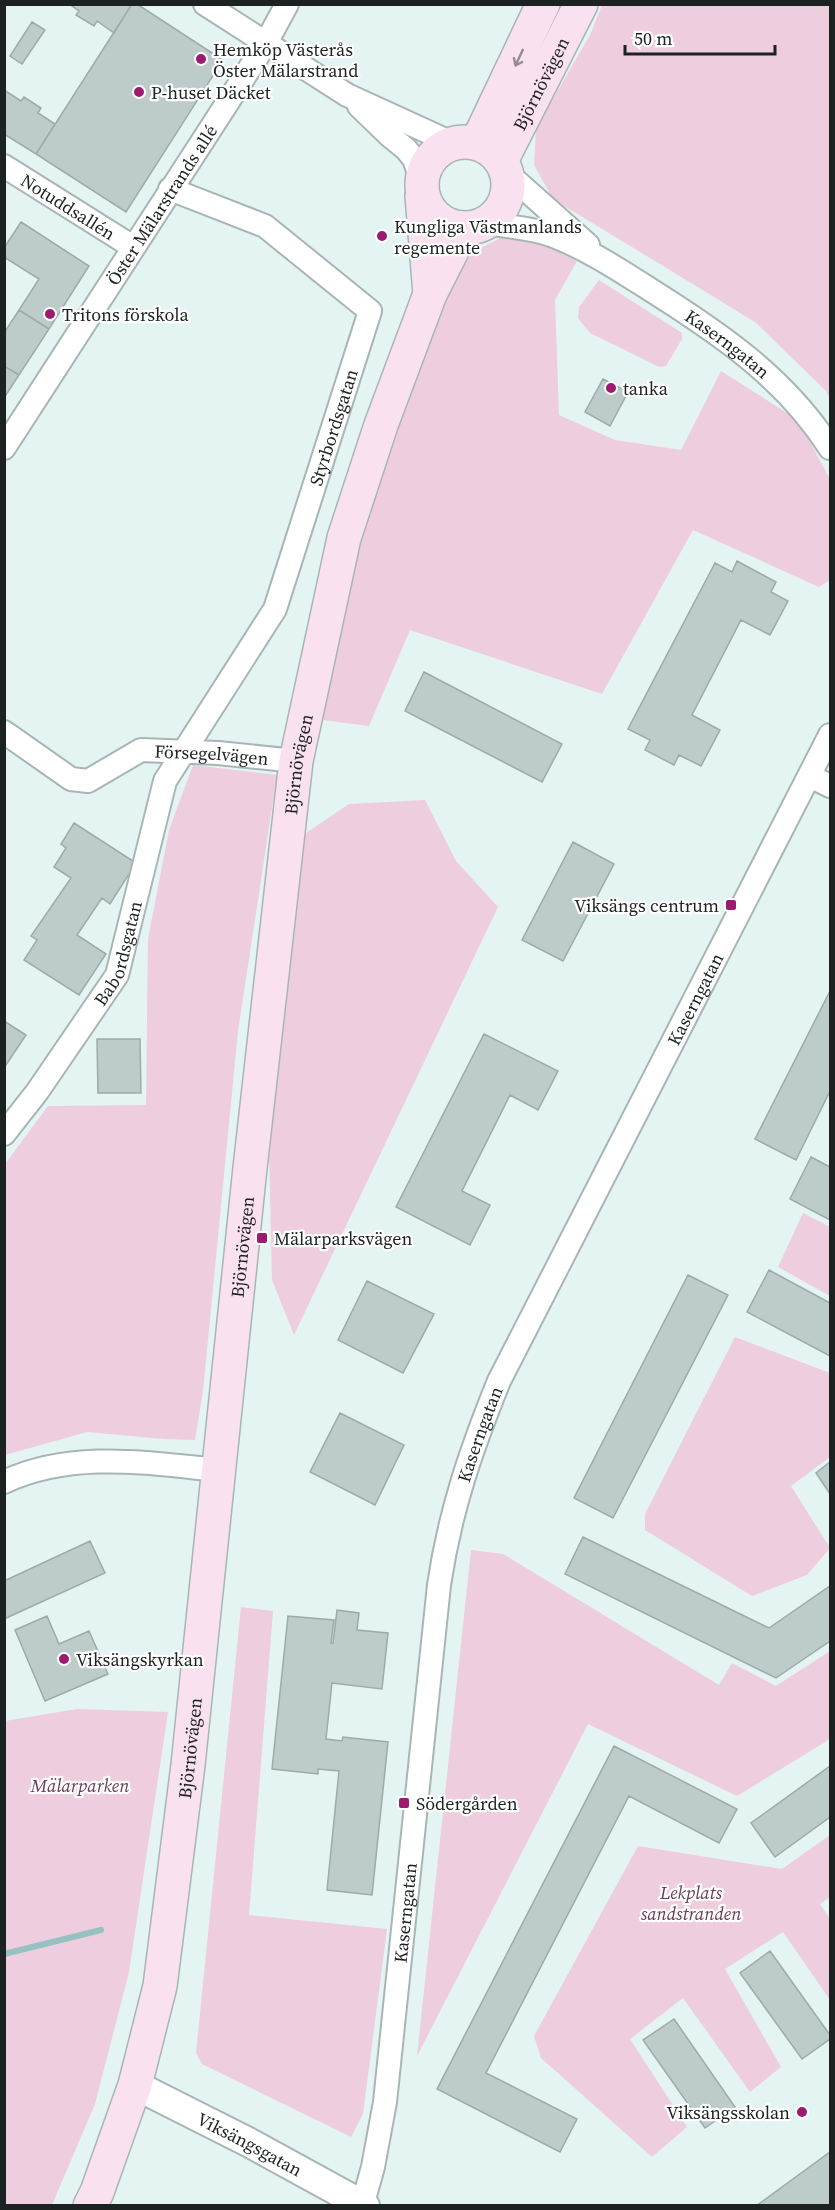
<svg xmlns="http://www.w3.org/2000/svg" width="835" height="2210" font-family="'Source Serif 4',serif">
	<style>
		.green { fill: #eecdde }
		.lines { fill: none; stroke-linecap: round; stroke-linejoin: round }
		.stream { stroke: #95c2c0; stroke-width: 6 }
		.building { fill: #bdcccb; stroke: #9caaaa; stroke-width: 1.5 }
		.minor-casing { stroke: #a7b6b5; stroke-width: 26 }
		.tertiary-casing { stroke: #a7b6b5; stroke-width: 32 }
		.secondary-casing { stroke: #a7b6b5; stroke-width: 36 }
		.minor { stroke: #fff; stroke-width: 22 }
		.tertiary { stroke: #fff; stroke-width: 28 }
		.secondary { stroke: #fae1ef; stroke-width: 33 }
		.oneway { stroke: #968b92 }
		.poi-dot { fill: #9b1b70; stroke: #fff; stroke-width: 2 }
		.labels { text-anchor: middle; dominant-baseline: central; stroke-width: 4.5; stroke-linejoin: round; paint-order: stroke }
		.poi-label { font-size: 18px; fill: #1c2221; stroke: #fff; text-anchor: start }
		.street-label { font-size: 18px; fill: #1c2221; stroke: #fff }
		.park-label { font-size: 18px; font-style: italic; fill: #6a3a55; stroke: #fff }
	</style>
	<rect width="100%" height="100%" fill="#e4f4f3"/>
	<path class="green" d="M602,5H830V399L826,391L755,322L553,199L534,165L536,128L590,35Z
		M506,235L529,238L577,261L555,300L559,415L615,440L681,450L721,371L798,420L830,479V580L819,587L693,530L602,694L410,630L369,726L315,719L392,416L451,283L473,252Z
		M599,280L682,333V339L666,366L659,367L590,333L578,318L579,307Z
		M193,765L277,775L238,1031L203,1391L195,1440L164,1439L87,1432L5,1455V1164L48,1106L146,1105L148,939L169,830Z
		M425,800L456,861L498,907L294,1335L272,1280L268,1107L300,837L349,804Z
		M803,1213L830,1227V1296L778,1267Z
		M735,1337L830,1373V1457L791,1486L830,1548L807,1575L752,1596L645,1530V1514Z
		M471,1550L503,1554L719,1685L732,1663L776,1686L830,1651V1739L737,1796L588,1724L417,2056Z
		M241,1607L273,1611L249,1915L387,1929L363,2114L351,2137L202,2064L196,2053Z
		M77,1709L168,1712L129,1972L95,2104L52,2205H5V1721Z
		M830,1835V1897L820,1904L830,1919V2000L783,1932L725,1969L781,2067L750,2092L683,1998L630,2039L687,2127L652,2157L541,2058L534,2036L638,1846L782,1869Z"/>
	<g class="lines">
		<path class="stream" d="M4,1954L101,1930"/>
	</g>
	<path class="building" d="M69,4H132L114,33L97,21L94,26L76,15L79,11Z
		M132,4H137L223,60L126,212L36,154Z
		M32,22L45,30L22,64L10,56Z
		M4,90L21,101L24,97L41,108L38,113L55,124L36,154L4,134Z
		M21,222L89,266L49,329L19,310L39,279L4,257V248Z
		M19,310L49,329L19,375L4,366V333Z
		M4,366L19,375L4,398Z
		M603,379L628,392L610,426L585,412Z
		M737,561L776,582L771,592L788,601L770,635L741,620L692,715L720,730L701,766L679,755L674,765L645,750L650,740L628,729L715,563L732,572Z
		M424,672L562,744L542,782L405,711Z
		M74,823L136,863L110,904L102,898L77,935L106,954L79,995L24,960L37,940L31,936L71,878L54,867L66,848L61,844Z
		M573,842L614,864L563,961L522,940Z
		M830,991V1091L796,1160L755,1139Z
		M4,1021L26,1035L4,1068Z
		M484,1034L558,1071L538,1110L510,1095L462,1191L490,1205L470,1245L396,1207Z
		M97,1039H140L141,1093H98Z
		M811,1157L830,1167V1220L790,1199Z
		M769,1270L830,1303V1356L747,1312Z
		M688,1275L728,1295L613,1518L574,1498Z
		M367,1281L434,1314L403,1373L338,1340Z
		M340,1413L404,1445L375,1505L310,1472Z
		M830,1462V1494L816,1473Z
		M583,1537L769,1628L830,1586V1641L776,1678L565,1574Z
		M90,1541L105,1573L4,1619V1581Z
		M337,1610L359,1613L357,1630L388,1633L382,1689L332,1683L326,1739L342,1741L343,1737L388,1742L372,1895L327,1890L339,1771L318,1769V1774L272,1769L288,1616L334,1620L331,1643H333Z
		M47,1616L59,1644L89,1631L108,1674L45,1701L15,1630Z
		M614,1746L737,1809L719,1843L629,1796L486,2073L577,2119L560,2152L437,2089Z
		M830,1766V1817L775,1857L751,1823Z
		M770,1951L830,2035V2039L802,2059L740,1973Z
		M674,2019L735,2107L705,2128L643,2040Z
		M830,2152V2206H756Z"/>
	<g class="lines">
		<g class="minor-casing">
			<g id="minor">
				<path d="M205,4L347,95L452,143"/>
				<path d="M359,106L390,136L406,149L414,159L421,179"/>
				<path id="s1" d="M4,166L133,247"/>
				<path d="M507,173L588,245"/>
				<path id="s2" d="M488,223C508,227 531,228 551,235C588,249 621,271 654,292C722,335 786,379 830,448"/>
				<path id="s3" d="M4,448L266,43L287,4"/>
				<path id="s4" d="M4,732L71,779L88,781L141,750L218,753L296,761"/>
				<path d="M810,776L830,786"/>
				<path id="s5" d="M4,1134L37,1092L117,975L165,781L275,609L370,311L265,226L170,189"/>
				<path d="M4,1482C72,1450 147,1463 218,1470"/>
				<path id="s6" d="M362,2206L373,2167L385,2102L439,1585C450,1511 471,1450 499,1381L830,735"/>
			</g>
		</g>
		<g class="tertiary-casing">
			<g id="tertiary">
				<path id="s7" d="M135,2085L250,2143L365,2206"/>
			</g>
		</g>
		<g class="secondary-casing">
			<g id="secondary">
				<circle cx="465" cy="185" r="43"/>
				<path d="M477,143L543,4"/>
				<path id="s8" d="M501,161L581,4"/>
				<path d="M422,196L430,294"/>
				<path id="s9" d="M90,2206L97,2192L135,2085L160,1986L188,1765L250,1168L296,761L344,538L381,425L430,294L463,229"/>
			</g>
		</g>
		<use href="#minor" class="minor"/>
		<use href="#tertiary" class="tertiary"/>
		<use href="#secondary" class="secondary"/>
	</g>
	<defs><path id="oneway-shaft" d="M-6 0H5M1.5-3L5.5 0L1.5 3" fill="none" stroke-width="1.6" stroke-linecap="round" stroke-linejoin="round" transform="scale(1.5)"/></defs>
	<use class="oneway" href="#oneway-shaft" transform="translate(519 58) rotate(115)"/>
	<g class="poi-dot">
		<circle cx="201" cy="59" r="6"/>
		<circle cx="139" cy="92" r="6"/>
		<circle cx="382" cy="236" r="6"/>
		<circle cx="50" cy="314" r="6"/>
		<circle cx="611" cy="388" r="6"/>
		<rect x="725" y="899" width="12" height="12" rx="3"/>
		<rect x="256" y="1232" width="12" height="12" rx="3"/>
		<circle cx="64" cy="1659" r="6"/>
		<rect x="398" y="1797" width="12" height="12" rx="3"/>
		<circle cx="802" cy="2112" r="6"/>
	</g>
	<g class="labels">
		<g class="poi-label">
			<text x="213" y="49">Hemköp Västerås<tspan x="213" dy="21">Öster Mälarstrand</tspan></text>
			<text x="151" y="92">P-huset Däcket</text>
			<text x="394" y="226">Kungliga Västmanlands<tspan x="394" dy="21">regemente</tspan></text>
			<text x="62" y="314">Tritons förskola</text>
			<text x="623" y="388">tanka</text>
			<text x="719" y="905" text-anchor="end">Viksängs centrum</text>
			<text x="274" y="1238">Mälarparksvägen</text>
			<text x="76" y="1659">Viksängskyrkan</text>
			<text x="416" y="1803">Södergården</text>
			<text x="790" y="2112" text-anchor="end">Viksängsskolan</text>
		</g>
		<g class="street-label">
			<text stroke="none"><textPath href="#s8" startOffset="87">Björnövägen</textPath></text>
			<text stroke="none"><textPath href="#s3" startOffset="290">Öster Mälarstrands allé</textPath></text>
			<text stroke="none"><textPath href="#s1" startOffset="76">Notuddsallén</textPath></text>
			<text stroke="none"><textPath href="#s2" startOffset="272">Kaserngatan</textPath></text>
			<text stroke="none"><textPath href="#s5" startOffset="790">Styrbordsgatan</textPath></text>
			<text stroke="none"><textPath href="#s4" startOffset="231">Försegelvägen</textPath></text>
			<text stroke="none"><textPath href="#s9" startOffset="1461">Björnövägen</textPath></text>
			<text stroke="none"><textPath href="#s5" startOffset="216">Babordsgatan</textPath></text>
			<text stroke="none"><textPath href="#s6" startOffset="1269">Kaserngatan</textPath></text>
			<text stroke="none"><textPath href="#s9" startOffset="975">Björnövägen</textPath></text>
			<text stroke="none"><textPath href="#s6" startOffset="783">Kaserngatan</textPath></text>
			<text stroke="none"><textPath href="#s9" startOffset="471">Björnövägen</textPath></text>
			<text stroke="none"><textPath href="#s6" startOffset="297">Kaserngatan</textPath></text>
			<text stroke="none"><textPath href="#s7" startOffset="129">Viksängsgatan</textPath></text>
		</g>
		<g class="park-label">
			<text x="80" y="1785">Mälarparken</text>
			<text x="691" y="1892">Lekplats<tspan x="691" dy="21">sandstranden</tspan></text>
		</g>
	</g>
	<rect width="835" height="2210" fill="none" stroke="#1c2221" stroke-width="12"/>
	<path d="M625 45v9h150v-9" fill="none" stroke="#1c2221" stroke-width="3"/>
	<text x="634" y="45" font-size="18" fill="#1c2221" stroke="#ffffff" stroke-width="4.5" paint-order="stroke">50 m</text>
</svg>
